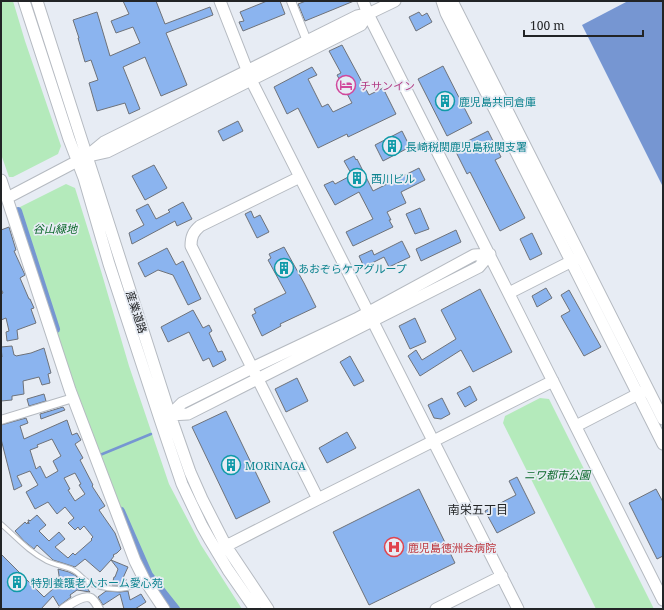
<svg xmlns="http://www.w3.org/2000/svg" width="664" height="610" font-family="'Noto Serif','Noto Sans JP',serif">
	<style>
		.green { fill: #b4eabb }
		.water { fill: #7696d2 }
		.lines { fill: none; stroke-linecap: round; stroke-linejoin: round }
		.stream { stroke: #7696d2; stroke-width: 2.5 }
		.canal { stroke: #7696d2; stroke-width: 8 }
		.building { fill: #8bb4ef; stroke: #6e7279; fill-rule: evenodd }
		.lane-casing { stroke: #b5bac1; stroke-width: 6 }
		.street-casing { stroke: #b5bac1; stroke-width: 10 }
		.secondary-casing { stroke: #b5bac1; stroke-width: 13 }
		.lane { stroke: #fff; stroke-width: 4 }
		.street { stroke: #fff; stroke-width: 8 }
		.secondary { stroke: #fff; stroke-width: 11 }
		.labels { text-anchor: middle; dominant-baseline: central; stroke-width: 3.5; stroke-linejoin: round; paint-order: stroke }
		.hotel-label { font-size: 11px; fill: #b23c85; stroke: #e7ecf4; text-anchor: start }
		.culture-label { font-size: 11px; fill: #0d838f; stroke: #e7ecf4; text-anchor: start }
		.park-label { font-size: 11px; font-style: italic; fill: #0b682a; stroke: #e7ecf4 }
		.street-label { font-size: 11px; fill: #222426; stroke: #e7ecf4 }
		.health-label { font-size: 11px; fill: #be3a42; stroke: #e7ecf4; text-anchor: start }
		.neighbourhood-label { font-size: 12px; fill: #222426; stroke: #e7ecf4 }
	</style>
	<rect width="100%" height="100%" fill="#e7ecf4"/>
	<path class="green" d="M1,1H13L25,41L61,146L58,154L13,177H9L2,157L1,158Z
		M66,184L75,188L101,271L129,366L169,484L201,545L242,609H170L148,576L122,516L76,398L16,209Z
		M540,398L549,399L654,609H596L503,423L505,416Z"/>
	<path class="water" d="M628,1H663V187L582,25Z"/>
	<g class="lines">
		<path class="stream" d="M100,455L151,434"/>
		<path class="canal" d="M18,211L56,329
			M121,511L149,575L176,609"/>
	</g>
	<path class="building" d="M123,1H156L165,24L210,7L213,15L166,33L187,85L161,96L145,57L123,67L140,109L129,114L125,103L97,111L89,83L98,80L91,60L85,62L78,38H79L73,20L97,12L110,56L140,43L133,27L116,33L111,21L129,14Z
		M267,1H280L285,14L243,31L239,22L244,21L240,12Z
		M306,1H354L305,21L298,4Z
		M419,12L422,16L427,13L432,22L416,31L409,17Z
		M342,45L369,95L383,88L396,114L348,137L347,134L318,148L298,108L287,114L274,87L312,67L317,75L308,79L322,107L328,104L333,112L352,103L337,75L341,73L329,51Z
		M443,66L472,123L447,136L418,79Z
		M238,121L243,131L223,141L218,131Z
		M402,131L410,147L383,161L375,145Z
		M488,131L501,157L495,160L525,218L500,231L470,172L467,174L454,148Z
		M354,156L356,160L357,159L373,191L419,168L425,180L401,192L406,203L387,212L391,220H389L393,227L353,246L346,232L373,219L359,192L335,205L324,185L333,181L335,184L352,175L344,161Z
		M154,165L167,188L145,200L132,176Z
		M183,202L192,219L177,226L175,221L132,244L129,233L144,225L136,210L148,204L156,219L170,212L168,210Z
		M420,208L429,229L415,234L406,214Z
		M251,211L254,218L260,215L269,232L257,238L245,214Z
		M9,227L16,250L14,251L25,275L20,278L29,299H30L34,308L31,309L36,323L17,330L18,339L7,341L6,332L9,331L6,318L1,320V294L3,293L1,289V230Z
		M456,230L461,242L421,261L416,249Z
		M532,233L542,254L530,260L520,239Z
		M402,241L410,257L389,267L384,257L364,267L359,256L372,250L374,255Z
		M284,247L304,283L316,307L280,324L281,326L262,336L252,315L256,313L254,309L286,293L268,260L271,258L269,254Z
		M167,248L176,265L183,261L201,299L188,305L173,275L158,270L145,277L138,263Z
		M546,288L552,298L537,307L532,296Z
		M480,289L512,352L473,372L461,350L420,376L408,356L416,350L422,360L456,339L441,310Z
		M569,290L601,347L584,356L561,316L570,311L561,295Z
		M193,310L203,328L209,325L212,331L209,333L218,352L222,351L226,360L213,367L209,358L203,361L189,332L168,342L161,327Z
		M415,318L426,342L410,349L399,326Z
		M12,346L14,355H15L16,356L31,353L44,348L51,373L48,374L50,383L42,385L39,377L23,381L24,394L12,396V400L1,401V357H2L1,347Z
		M350,356L364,381L354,386L340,362Z
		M297,378L308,401L286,412L275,389Z
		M470,386L477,400L465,407L457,393Z
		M44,394L46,401L29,406L27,399Z
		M442,398L450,414L441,419L434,418L428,405Z
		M63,407L65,410L41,419L40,414Z
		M226,411L270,502L236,519L192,427Z
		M26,418L28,423L20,426L24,439L67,420L72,435L77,433L81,440L75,444L83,458L80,460L93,485L92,486L105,506L99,510L115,533L121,549L117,553L113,555L114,556L111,560L128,567L123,578L126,579L125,585H112L114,577H115L118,569L111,560L100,572L85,559L75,567L53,560L37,545L34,549L24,541L15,531L25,522L27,524L28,522L29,524L28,520H29L30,521L37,515L46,525L39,531L49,541L59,532L65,539L55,547L68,558L73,553L75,555L92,540L91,539L93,537L84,526L80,530L78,527L75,530L68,523L74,518L65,507L57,514L48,502L35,509L26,492L38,485L30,471L17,476L22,486L14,490L1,439V425ZM52,439L61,456L53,461L58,471L46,478L40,466L36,469L30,450L38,447L37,445ZM75,473L81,484L79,485L85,494L75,501L68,490L70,489L64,478Z
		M347,432L356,448L327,463L319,448Z
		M517,477L535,513L497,533L485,511L516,495L509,481Z
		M419,489L455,563L369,605L333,532Z
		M656,489L663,502V556L657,559L629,503Z
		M1,554L44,597L54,588L53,587L60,582L58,569L69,572L75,575L82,582L90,592L77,590L70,595L71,597L59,606L53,596L41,609H1Z
		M106,591L120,592L128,591L130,600L141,594L146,602L135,609H124L120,594L103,605L98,597Z"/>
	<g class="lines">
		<g class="lane-casing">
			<path id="lane" d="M1,524C16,537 29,552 47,561C55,565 65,566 73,570C79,573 82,578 88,582C96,588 120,591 130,587C135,585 139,582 143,579"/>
		</g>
		<g class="street-casing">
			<path id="street" d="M291,1L307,41
				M1,420L73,398
				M63,609C69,605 83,594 91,598C94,600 97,605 99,609"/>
		</g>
		<g class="secondary-casing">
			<path id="secondary" d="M24,1L69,139L84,178L109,264L160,419L182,484L202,526L210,540L228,570L255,609
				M37,1L80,135L93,175L170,415L190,472L202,499L226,546L268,609
				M220,1L251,80L518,609
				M363,1L368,14L663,600
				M442,1L446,13L663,444
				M452,1L663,419
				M89,156L107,152L361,25L368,14
				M300,177L200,226C193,232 191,237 191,246L318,499
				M1,180L70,390L135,561L144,579L164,609
				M7,198L87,156L104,142L357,16L368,14L395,1
				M509,293L576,259
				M170,415L182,403L252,368L356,319L474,255L490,254
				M164,418L170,415L188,414L479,267L490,254
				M576,426L644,391
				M226,546L318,499L553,381
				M436,609L502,576"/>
		</g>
		<use href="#lane" class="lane"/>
		<use href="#street" class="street"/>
		<use href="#secondary" class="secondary"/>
	</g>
	<defs>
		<g id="hotel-ring" transform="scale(1)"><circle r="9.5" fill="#e7ecf4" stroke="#d1479c" stroke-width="1.5"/><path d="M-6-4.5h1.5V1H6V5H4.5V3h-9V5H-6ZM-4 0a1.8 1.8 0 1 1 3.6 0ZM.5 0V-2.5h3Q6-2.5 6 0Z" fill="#d1479c"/></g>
		<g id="building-ring" transform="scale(1)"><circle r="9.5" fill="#e7ecf4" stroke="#0f9aa8" stroke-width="1.5"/><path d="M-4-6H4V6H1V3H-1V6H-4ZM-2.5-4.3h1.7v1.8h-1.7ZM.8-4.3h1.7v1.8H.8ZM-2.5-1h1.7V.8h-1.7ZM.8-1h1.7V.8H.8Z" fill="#0f9aa8"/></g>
		<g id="hospital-ring" transform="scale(1)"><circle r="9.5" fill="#e7ecf4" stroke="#e0444e" stroke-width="1.5"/><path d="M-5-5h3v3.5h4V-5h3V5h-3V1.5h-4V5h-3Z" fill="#e0444e"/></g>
	</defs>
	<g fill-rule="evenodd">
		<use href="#hotel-ring" x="346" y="85"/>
		<use href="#building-ring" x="445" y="101"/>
		<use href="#building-ring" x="392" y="146"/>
		<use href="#building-ring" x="357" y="178"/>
		<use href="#building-ring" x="284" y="268"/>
		<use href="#building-ring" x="231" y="465"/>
		<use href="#hospital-ring" x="394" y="547"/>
		<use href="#building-ring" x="17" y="582"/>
	</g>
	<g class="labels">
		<g class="hotel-label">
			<text x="360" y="85">チサンイン</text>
		</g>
		<g class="culture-label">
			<text x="459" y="101">鹿児島共同倉庫</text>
			<text x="406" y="146">長崎税関鹿児島税関支署</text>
			<text x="371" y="178">西川ビル</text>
			<text x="298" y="268">あおぞらケアグループ</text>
			<text x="245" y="465">MORiNAGA</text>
			<text x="31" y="582">特別養護老人ホーム愛心苑</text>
		</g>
		<g class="park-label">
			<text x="55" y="228">谷山緑地</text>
			<text x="557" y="474">ニワ都市公園</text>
		</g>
		<g class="street-label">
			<text transform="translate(137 312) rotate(72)">産業道路</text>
		</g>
		<g class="health-label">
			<text x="408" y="547">鹿児島徳洲会病院</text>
		</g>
		<g class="neighbourhood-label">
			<text x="478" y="509">南栄五丁目</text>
		</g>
	</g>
	<rect width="664" height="610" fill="none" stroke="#222426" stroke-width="4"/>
	<path d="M524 30v6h119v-6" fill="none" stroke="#222426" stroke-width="2"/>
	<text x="530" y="30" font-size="12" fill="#222426" stroke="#e7ecf4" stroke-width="3" paint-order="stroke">100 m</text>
</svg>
